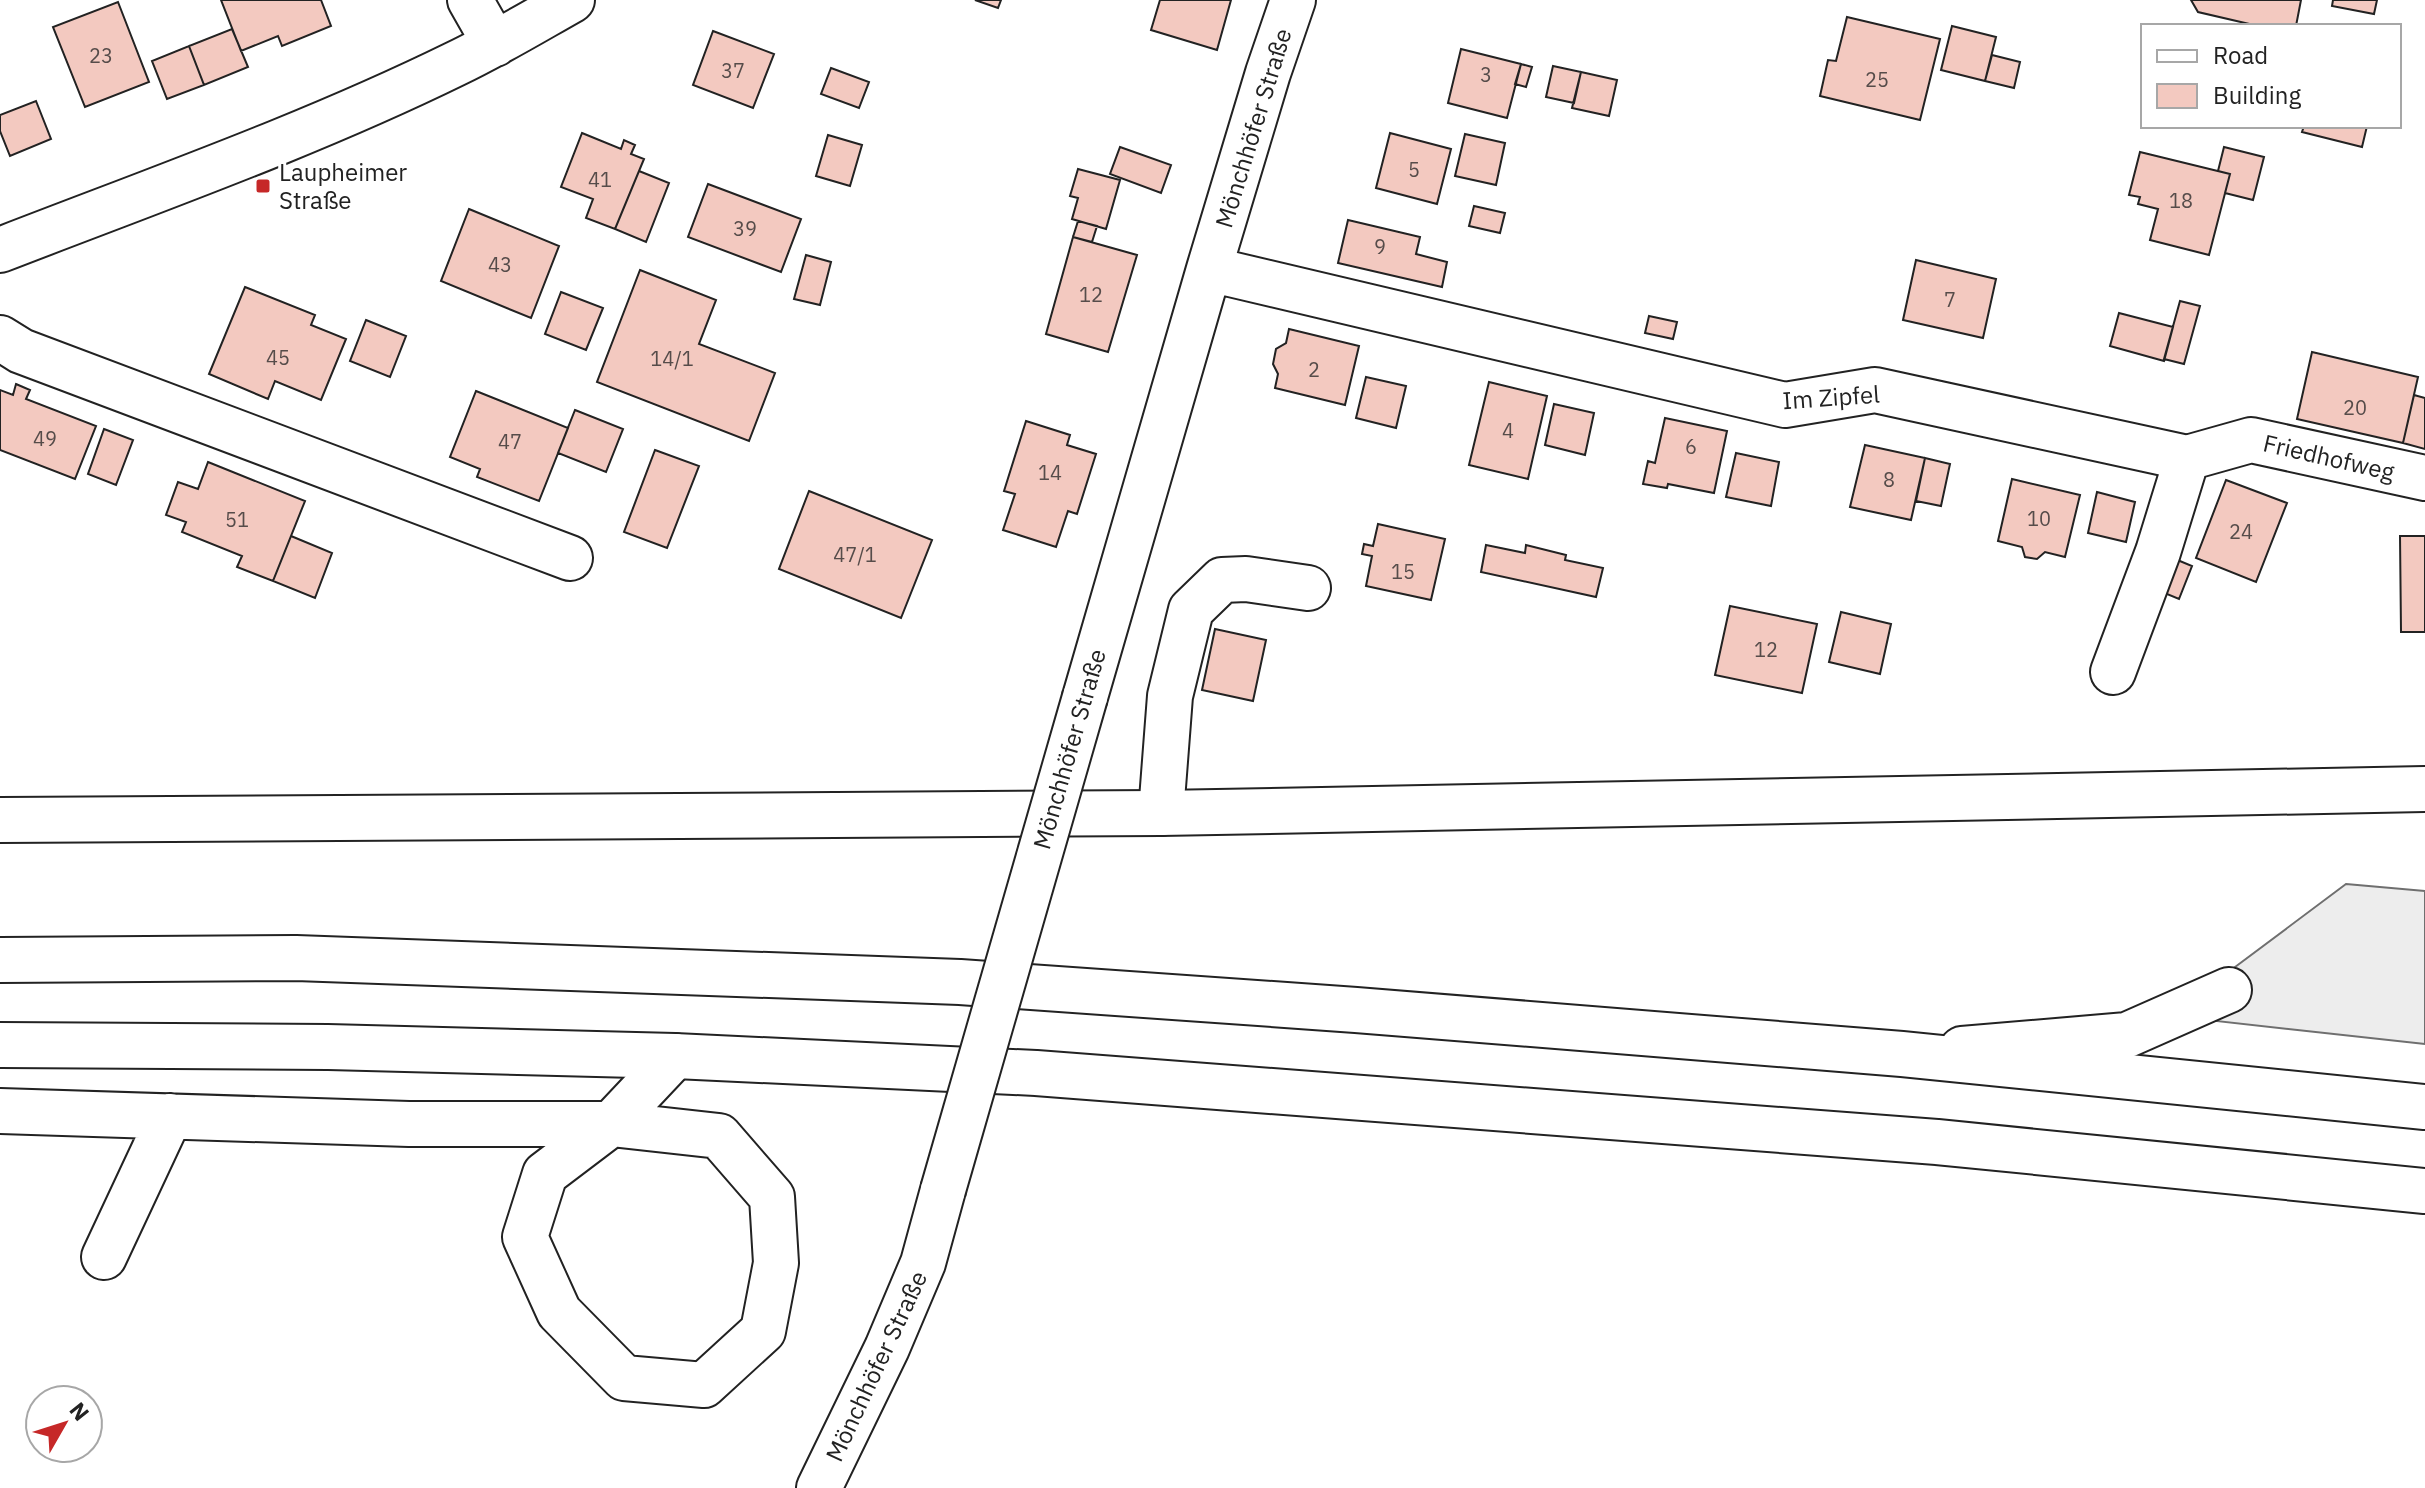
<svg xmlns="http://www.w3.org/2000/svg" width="2425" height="1488" font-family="'IBM Plex Sans',sans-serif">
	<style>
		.parking { fill: #ededed; stroke: #6f6f6f; stroke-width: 2 }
		.building { fill: #f3c9c0; stroke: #222; stroke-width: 2 }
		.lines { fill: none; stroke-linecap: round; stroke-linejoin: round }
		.minor-casing { stroke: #222; stroke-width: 48 }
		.major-casing { stroke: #222; stroke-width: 48 }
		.highway-casing { stroke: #222; stroke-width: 48 }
		.minor { stroke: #fff; stroke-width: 44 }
		.major { stroke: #fff; stroke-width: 44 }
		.highway { stroke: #fff; stroke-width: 44 }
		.minor-bridge-casing { stroke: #222; stroke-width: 48; stroke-linecap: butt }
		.minor-bridge { stroke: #fff; stroke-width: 44 }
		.poi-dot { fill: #c62828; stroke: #fff; stroke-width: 3 }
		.labels { text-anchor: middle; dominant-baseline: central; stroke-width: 6; stroke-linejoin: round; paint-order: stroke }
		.number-label { font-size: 20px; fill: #564c4a }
		.street-label { font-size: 24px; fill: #222; stroke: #fff }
		.poi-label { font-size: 24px; fill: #222; stroke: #fff; text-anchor: start }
	</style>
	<rect width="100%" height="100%" fill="#fff"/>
	<path class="parking" d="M2346,884L2425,891V1044L2216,1021L2227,973Z"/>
	<path class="building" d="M221,0H321L331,26L282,46L278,36L241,51Z
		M975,0H1001L998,8Z
		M1160,0H1231L1217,50L1151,30Z
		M2191,0H2301L2296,26H2258L2198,12Z
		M2333,0H2377L2374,14L2332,6Z
		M118,2L149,82L85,107L53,27Z
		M1847,17L1940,39L1920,120L1820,96L1828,60L1836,61Z
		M1952,26L1996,37L1985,81L1941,70Z
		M232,29L248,67L204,85L189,46Z
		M713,31L774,54L753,108L693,85Z
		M189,46L204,85L167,99L152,61Z
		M1461,49L1521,64L1507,118L1448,103Z
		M1992,55L2020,62L2014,88L1985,81Z
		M1521,64L1532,67L1526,87L1515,84Z
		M1553,66L1581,72L1574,103L1546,97Z
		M831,68L869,82L859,108L821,94Z
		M1581,72L1617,80L1609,116L1572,108Z
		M36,101L51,139L10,156L0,131V115Z
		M2304,126H2367L2362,147L2302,132Z
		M582,133L621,149L624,140L635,145L631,154L644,159L615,229L586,218L593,199L561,187Z
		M1390,133L1451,149L1437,204L1376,188Z
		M1465,134L1505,143L1496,185L1455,176Z
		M828,135L862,145L850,186L816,176Z
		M1120,147L1171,165L1161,193L1110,174Z
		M2224,147L2264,157L2253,200L2225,193L2230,174L2218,171Z
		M2140,152L2230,174L2209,255L2150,240L2158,209L2138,204L2140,197L2129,195Z
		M1078,169L1120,180L1106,229L1072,219L1078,198L1070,196Z
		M639,171L669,183L646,242L615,229Z
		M708,184L801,219L781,272L688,237Z
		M1474,206L1505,213L1500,233L1469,226Z
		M469,209L559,246L531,318L441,281Z
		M1348,220L1420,237L1416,254L1447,262L1442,287L1338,263Z
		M1078,221L1097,226L1092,242L1073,237Z
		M1073,237L1137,255L1108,352L1046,334Z
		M806,255L831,262L820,305L794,299Z
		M1916,260L1996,279L1983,338L1903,320Z
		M640,270L716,300L699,344L775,373L749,441L597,382Z
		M245,287L315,315L311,325L346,339L321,400L275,381L268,399L209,374Z
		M561,292L603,308L586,350L545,334Z
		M2180,301L2200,306L2184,364L2164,359Z
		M2119,313L2173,327L2164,361L2110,346Z
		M1649,316L1677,322L1673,339L1645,333Z
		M366,320L406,336L390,377L350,361Z
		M1289,329L1359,346L1345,405L1275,388L1278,374L1273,364L1276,349L1286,343Z
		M2312,352L2418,377L2403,443L2297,419Z
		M1366,377L1406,386L1396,428L1356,418Z
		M1489,382L1547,396L1528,479L1469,465Z
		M16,384L30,390L26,399L96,426L75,479L0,450V390L13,395Z
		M476,391L568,428L539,501L477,477L480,469L450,457Z
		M2414,395L2425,398V449L2403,443Z
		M1554,404L1594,413L1585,455L1545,445Z
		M575,410L623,429L606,472L558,453Z
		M1665,418L1727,431L1714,493L1668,484L1667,488L1643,484L1648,461L1655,463Z
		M1026,421L1070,435L1067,445L1096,454L1077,514L1068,511L1056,547L1003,530L1015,494L1004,491Z
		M104,429L133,440L116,485L88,474Z
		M1865,445L1925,458L1911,520L1850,507Z
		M655,450L699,466L667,548L624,532Z
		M1736,453L1779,462L1771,506L1726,497Z
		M1925,458L1950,464L1941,506L1916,501Z
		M208,462L305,501L273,581L237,567L242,556L182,532L186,522L166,515L178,482L198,489Z
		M2012,479L2080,495L2065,557L2045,552L2037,559L2025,557L2022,547L1998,541Z
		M2226,480L2287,503L2256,582L2196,558Z
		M809,491L932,540L901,618L779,569Z
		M2097,492L2135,502L2126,542L2088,533Z
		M1378,524L1445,539L1431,600L1366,586L1372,556L1362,554L1364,544L1373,546Z
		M291,536L332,553L315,598L273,581Z
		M2400,536H2425V632H2401Z
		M1486,545L1525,553L1526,545L1566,555L1565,560L1603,568L1596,597L1481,572Z
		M2175,559L2192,566L2179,599L2162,592Z
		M1730,606L1817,624L1802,693L1715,675Z
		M1841,612L1891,624L1880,674L1829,662Z
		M1215,629L1266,640L1253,701L1202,690Z"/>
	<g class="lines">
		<g class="minor-casing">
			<path id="minor" d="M470,0L495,44
				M0,250C152,191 308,136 455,64C495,45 533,22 572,0
				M1209,269L1785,405L1875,390L2187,458L2251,440L2425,478
				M0,338L21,351L570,558
				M2113,672L2158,552L2187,458
				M1085,697L1209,269L1268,73L1293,0
				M1161,813L1170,696L1191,610L1222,580L1246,579L1308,588
				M1962,1049L2127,1035L2229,990
				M0,1111L409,1124H611L675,1056
				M611,1124L719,1136L772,1197L776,1263L763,1331L704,1385L624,1378L559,1312L525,1237L545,1174Z
				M104,1257L170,1116
				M819,1488L887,1348L923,1263L943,1190"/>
		</g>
		<g class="major-casing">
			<path id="major" d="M0,820L1161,813L2425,789"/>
		</g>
		<g class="highway-casing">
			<path id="highway" d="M0,960L296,958L960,982L1356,1010L1902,1054L2425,1107
				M0,1045L328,1047L675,1056L1036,1073L1937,1142L2425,1191"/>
		</g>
		<use href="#minor" class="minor"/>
		<use href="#major" class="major"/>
		<use href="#highway" class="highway"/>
		<g class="minor-bridge-casing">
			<path id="minor-bridge" d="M943,1190L1085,697"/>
		</g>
		<use href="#minor-bridge" class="minor-bridge"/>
	</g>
	<rect class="poi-dot" x="255" y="178" width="16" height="16" rx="4"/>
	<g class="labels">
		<g class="number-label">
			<text x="101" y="55">23</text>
			<text x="733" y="70">37</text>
			<text x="1486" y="74">3</text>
			<text x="1877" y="79">25</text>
			<text x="1414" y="169">5</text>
			<text x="600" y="179">41</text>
			<text x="2181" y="200">18</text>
			<text x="745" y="228">39</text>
			<text x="1380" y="246">9</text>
			<text x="500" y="264">43</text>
			<text x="1091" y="294">12</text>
			<text x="1950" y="299">7</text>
			<text x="278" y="357">45</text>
			<text x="672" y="358">14/1</text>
			<text x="1314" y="369">2</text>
			<text x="2355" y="407">20</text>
			<text x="1508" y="430">4</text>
			<text x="45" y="438">49</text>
			<text x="510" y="441">47</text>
			<text x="1691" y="446">6</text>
			<text x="1050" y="472">14</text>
			<text x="1889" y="479">8</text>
			<text x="2039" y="518">10</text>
			<text x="237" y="519">51</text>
			<text x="2241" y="531">24</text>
			<text x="855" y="554">47/1</text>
			<text x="1403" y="571">15</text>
			<text x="1766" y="649">12</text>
		</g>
		<g class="street-label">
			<text transform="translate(1253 128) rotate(-73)">Mönchhöfer Straße</text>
			<text transform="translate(1831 397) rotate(-4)">Im Zipfel</text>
			<text transform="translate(2329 457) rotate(13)">Friedhofweg</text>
			<text transform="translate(1069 749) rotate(-74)">Mönchhöfer Straße</text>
			<text transform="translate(876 1366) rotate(-65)">Mönchhöfer Straße</text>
		</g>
		<g class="poi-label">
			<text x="279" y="172">Laupheimer<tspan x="279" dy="28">Straße</tspan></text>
		</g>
	</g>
	<rect x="2141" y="24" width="260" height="104" fill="#ffffff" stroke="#a7a7a7" stroke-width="2"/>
	<rect x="2157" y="50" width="40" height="12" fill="#ffffff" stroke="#a7a7a7" stroke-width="2"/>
	<text x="2213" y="64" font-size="24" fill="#222222">Road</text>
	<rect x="2157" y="84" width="40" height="24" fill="#f3c9c0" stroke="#a7a7a7" stroke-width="2"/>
	<text x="2213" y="104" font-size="24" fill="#222222">Building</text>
	<g transform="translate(64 1424) rotate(51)"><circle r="38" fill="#ffffff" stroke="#a7a7a7" stroke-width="2"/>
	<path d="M0-6L14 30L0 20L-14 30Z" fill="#c62828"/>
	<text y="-12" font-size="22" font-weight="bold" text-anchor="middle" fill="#222222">N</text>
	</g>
</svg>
